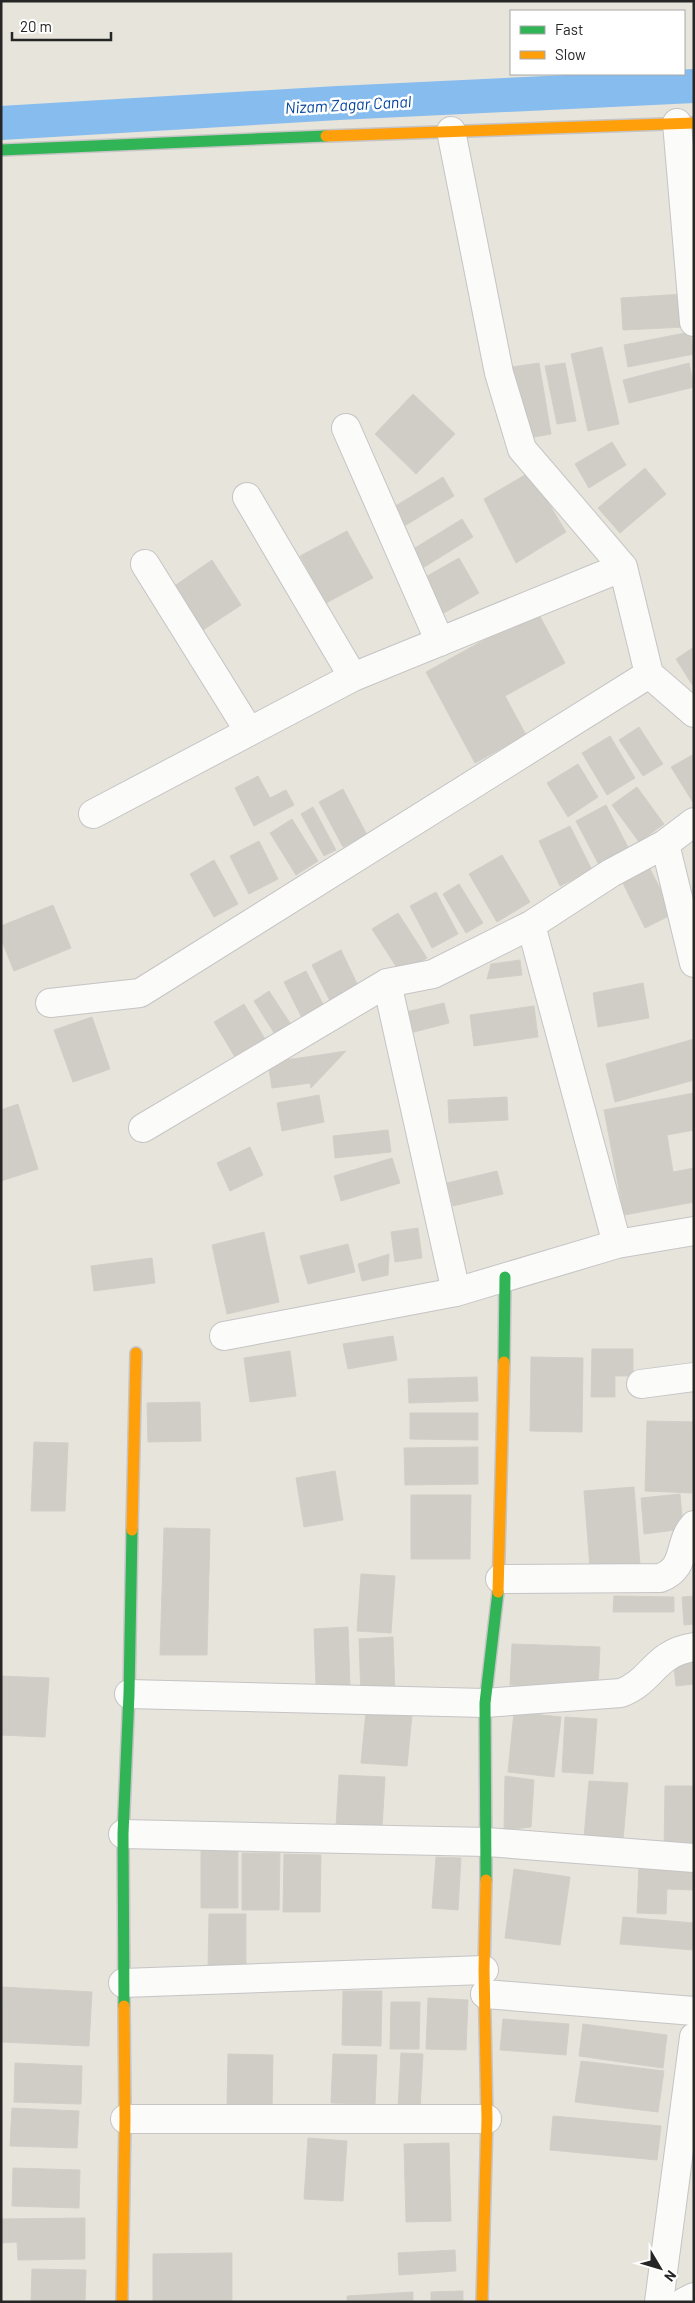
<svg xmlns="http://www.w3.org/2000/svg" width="695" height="2303" font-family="Barlow,sans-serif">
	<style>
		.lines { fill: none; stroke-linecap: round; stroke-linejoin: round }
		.canal { stroke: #87bcef; stroke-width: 34 }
		.building { fill: #cfcdc6; stroke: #d1cfc7 }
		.street-casing { stroke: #c6c4c5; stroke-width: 30 }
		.fast-casing { stroke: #c6c4c5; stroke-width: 14 }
		.slow-casing { stroke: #c6c4c5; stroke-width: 14 }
		.street { stroke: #fbfbfa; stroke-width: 28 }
		.fast { stroke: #30b455; stroke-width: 11 }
		.slow { stroke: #ff9f0a; stroke-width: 11 }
		.labels { text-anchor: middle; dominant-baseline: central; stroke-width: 5; stroke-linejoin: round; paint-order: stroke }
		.water-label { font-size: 16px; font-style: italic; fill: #03449e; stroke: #fff }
	</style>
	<rect width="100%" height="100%" fill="#e6e4db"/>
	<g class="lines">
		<path class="canal" d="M1,123L338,103L694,86"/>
	</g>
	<path class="building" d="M684,294L685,327L623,330L621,298Z
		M690,332L694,354L628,367L624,345Z
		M602,347L619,424L588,431L571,354Z
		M539,363L551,434L523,439L512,367Z
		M565,363L576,421L557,424L545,366Z
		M689,363L694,387L629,403L623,380Z
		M413,394L455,434L416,474L375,434Z
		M612,442L626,465L589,488L575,464Z
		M645,468L666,494L620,533L598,508Z
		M530,472L566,532L516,563L484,499Z
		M443,477L454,496L401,528L389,510Z
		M462,519L473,537L421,569L410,551Z
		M347,531L373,578L326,603L300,556Z
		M459,558L479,593L442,614L422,579Z
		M212,560L241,605L200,632L170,589Z
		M537,611L565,663L505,696L526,735L475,763L426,672Z
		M694,647V685L693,686L676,659Z
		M639,727L663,764L643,776L619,740Z
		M610,736L635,778L607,795L582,753Z
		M694,754V804L671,767Z
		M578,764L598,797L568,817L547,783Z
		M258,776L270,798L286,790L294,805L254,826L235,788Z
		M637,787L664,824L639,842L612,805Z
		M343,789L367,835L343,847L319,802Z
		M606,805L629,849L599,865L576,821Z
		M313,807L336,850L324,856L301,814Z
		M292,819L318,861L296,875L270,833Z
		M570,826L592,870L560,886L539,841Z
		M259,841L278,879L249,894L230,856Z
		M502,855L530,902L497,922L469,874Z
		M214,860L238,904L214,917L190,874Z
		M648,865L673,914L645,928L621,879Z
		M459,884L483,923L466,933L443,894Z
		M436,892L458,934L432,948L410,906Z
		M53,905L71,948L14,971L1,939V926Z
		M398,913L427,958L401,974L372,929Z
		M341,950L361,992L333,1007L312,965Z
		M520,960L522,975L487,979L491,964Z
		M306,971L325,1008L303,1020L284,982Z
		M643,983L649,1018L598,1027L593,993Z
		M269,991L292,1026L276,1036L254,1001Z
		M444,1003L449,1023L410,1033L406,1012Z
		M244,1004L268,1044L238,1062L214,1022Z
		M534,1006L538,1037L474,1046L470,1015Z
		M92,1017L110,1069L73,1082L54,1030Z
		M694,1039V1080L615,1102L606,1064Z
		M346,1051L311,1088L307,1057Z
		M307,1057L311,1083L272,1088L268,1062Z
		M694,1093V1130L667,1135L673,1172L694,1168V1202L624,1215L604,1110Z
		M319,1095L324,1122L282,1131L277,1103Z
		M507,1097L508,1120L449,1123L448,1100Z
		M18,1104L38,1169L1,1181V1110Z
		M388,1130L391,1152L335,1158L333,1136Z
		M250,1147L263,1175L230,1191L217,1163Z
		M392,1158L400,1183L341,1201L334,1176Z
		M497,1171L503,1194L453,1206L447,1183Z
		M418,1228L422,1258L395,1262L391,1232Z
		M264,1232L279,1302L227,1314L212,1245Z
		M348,1244L355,1272L308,1284L300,1256Z
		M389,1254L388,1275L362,1281L358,1264Z
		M152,1258L155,1283L94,1291L91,1266Z
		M393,1336L397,1360L348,1369L343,1344Z
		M592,1349H633V1376H615V1397H591Z
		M290,1351L296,1396L250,1402L244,1358Z
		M531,1357L583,1358L582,1432L530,1431Z
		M477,1377L478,1401L409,1403L408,1379Z
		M200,1402L201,1441L148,1442L147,1403Z
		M410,1413H478V1440L410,1439Z
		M647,1421L693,1422L692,1493L645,1491Z
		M34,1442L68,1443L65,1511H31Z
		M478,1447V1484L405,1485L404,1448Z
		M335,1471L343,1520L304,1527L296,1478Z
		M634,1487L640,1565L590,1568L584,1491Z
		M680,1494L683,1529L644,1534L641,1498Z
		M411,1495H471L470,1559H411Z
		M164,1528L210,1529L207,1655H160Z
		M361,1574L395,1576L391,1633L357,1631Z
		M614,1596L674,1597V1612H613Z
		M694,1596V1624L684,1625L682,1597Z
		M348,1627L350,1685L316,1686L314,1629Z
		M393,1637L395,1695L361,1696L359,1639Z
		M512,1644L600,1647L598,1689L510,1685Z
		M694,1654V1684L676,1686L673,1657Z
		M1,1676L49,1678L45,1737L1,1735Z
		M366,1711L412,1715L407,1766L361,1763Z
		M514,1712L561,1717L554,1777L508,1772Z
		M565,1717L597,1719L593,1774L562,1772Z
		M339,1775L385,1777L382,1829L336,1827Z
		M505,1776L534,1780L531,1827L504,1830Z
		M589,1781L628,1783L623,1840L584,1837Z
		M665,1786H694V1851H664Z
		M201,1851H238V1908H201Z
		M242,1853H280L279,1910H242Z
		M284,1854L321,1855L320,1912H283Z
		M436,1857L461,1858L458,1910L432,1908Z
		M639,1866L694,1868V1890L667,1889L666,1914L637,1913Z
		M514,1869L570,1877L560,1945L505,1938Z
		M209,1914H246V1971H208Z
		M623,1917L694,1923V1950L620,1944Z
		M2,1987L92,1992L89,2046L1,2042Z
		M343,1991H382L381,2046L342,2045Z
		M428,1998L468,2000L466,2050L426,2049Z
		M391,2002H420L419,2049H390Z
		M503,2019L569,2024L566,2055L500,2050Z
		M583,2024L667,2035L663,2068L579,2056Z
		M401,2053L423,2054L420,2109L398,2108Z
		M228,2054L273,2055L272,2108L227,2107Z
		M333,2054L377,2055L375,2104L331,2103Z
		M581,2061L664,2071L658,2112L575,2102Z
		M15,2063L82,2066L81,2104L14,2102Z
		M12,2108L79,2111L77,2148L10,2146Z
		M553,2116L661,2126L657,2160L550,2150Z
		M308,2138L347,2141L343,2201L304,2199Z
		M449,2143L451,2221L406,2222L404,2144Z
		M13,2168L80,2170L79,2208L12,2206Z
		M85,2218V2259L18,2260L17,2242L1,2243V2219Z
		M455,2250L456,2271L399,2275L398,2253Z
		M232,2253V2302H153V2254Z
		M32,2269L86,2270L85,2302H31Z
		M463,2291V2302H431V2292Z
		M413,2292V2302H347V2296Z"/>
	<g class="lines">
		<g class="street-casing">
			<path id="street" d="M677,123L694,322
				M451,131L499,373L522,449L623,567L649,674L694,713
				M346,428L440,642
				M247,497L353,677
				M145,564L249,731
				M93,814L353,677L623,567
				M665,844L694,963
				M531,925L617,1244
				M387,983L456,1292
				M50,1003L140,993L649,674
				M143,1128L387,983L433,974L531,925L611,873L665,844L694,822
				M224,1336L456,1292L617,1244L694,1231
				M641,1384L694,1377
				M500,1579L660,1578C688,1568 677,1544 694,1525
				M129,1694L485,1703L621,1693C653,1681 654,1653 694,1647
				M123,1834L487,1842L694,1858
				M123,1983L484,1970
				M485,1994L694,2011
				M125,2119H487
				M659,2302L694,2037
				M684,2302L694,2297"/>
		</g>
		<g class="fast-casing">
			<path id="fast" d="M1,150L326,136
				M504,1362L505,1277
				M486,1880L485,1703L498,1592
				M124,2006L123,1834L129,1694L132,1530"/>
		</g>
		<g class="slow-casing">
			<path id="slow" d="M326,136L694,123
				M132,1530L136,1353
				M498,1592L504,1362
				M122,2302L125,2119L124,2006
				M482,2302L487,2119L484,1970L486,1880"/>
		</g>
		<use href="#street" class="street"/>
		<use href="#fast" class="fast"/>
		<use href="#slow" class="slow"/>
	</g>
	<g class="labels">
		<g class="water-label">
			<text transform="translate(348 104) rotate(-3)">Nizam Zagar Canal</text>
		</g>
	</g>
	<rect width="695" height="2303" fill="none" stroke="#262626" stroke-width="5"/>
	<rect x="510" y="10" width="175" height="65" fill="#ffffff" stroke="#a8a8a8"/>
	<rect x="520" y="26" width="25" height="8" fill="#30b455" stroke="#a8a8a8"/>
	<text x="555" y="35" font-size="15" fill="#262626">Fast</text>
	<rect x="520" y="51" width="25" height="8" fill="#ff9f0a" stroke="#a8a8a8"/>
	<text x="555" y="60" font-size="15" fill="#262626">Slow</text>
	<g transform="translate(660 2268) rotate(128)" stroke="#ffffff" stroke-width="4" paint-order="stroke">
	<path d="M0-4L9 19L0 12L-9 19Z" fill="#262626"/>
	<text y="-8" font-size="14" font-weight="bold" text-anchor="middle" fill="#262626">N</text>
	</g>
	<path d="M12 32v8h99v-8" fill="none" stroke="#262626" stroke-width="2.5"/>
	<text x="20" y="32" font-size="15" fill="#262626" stroke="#ffffff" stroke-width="4" paint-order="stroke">20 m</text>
</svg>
